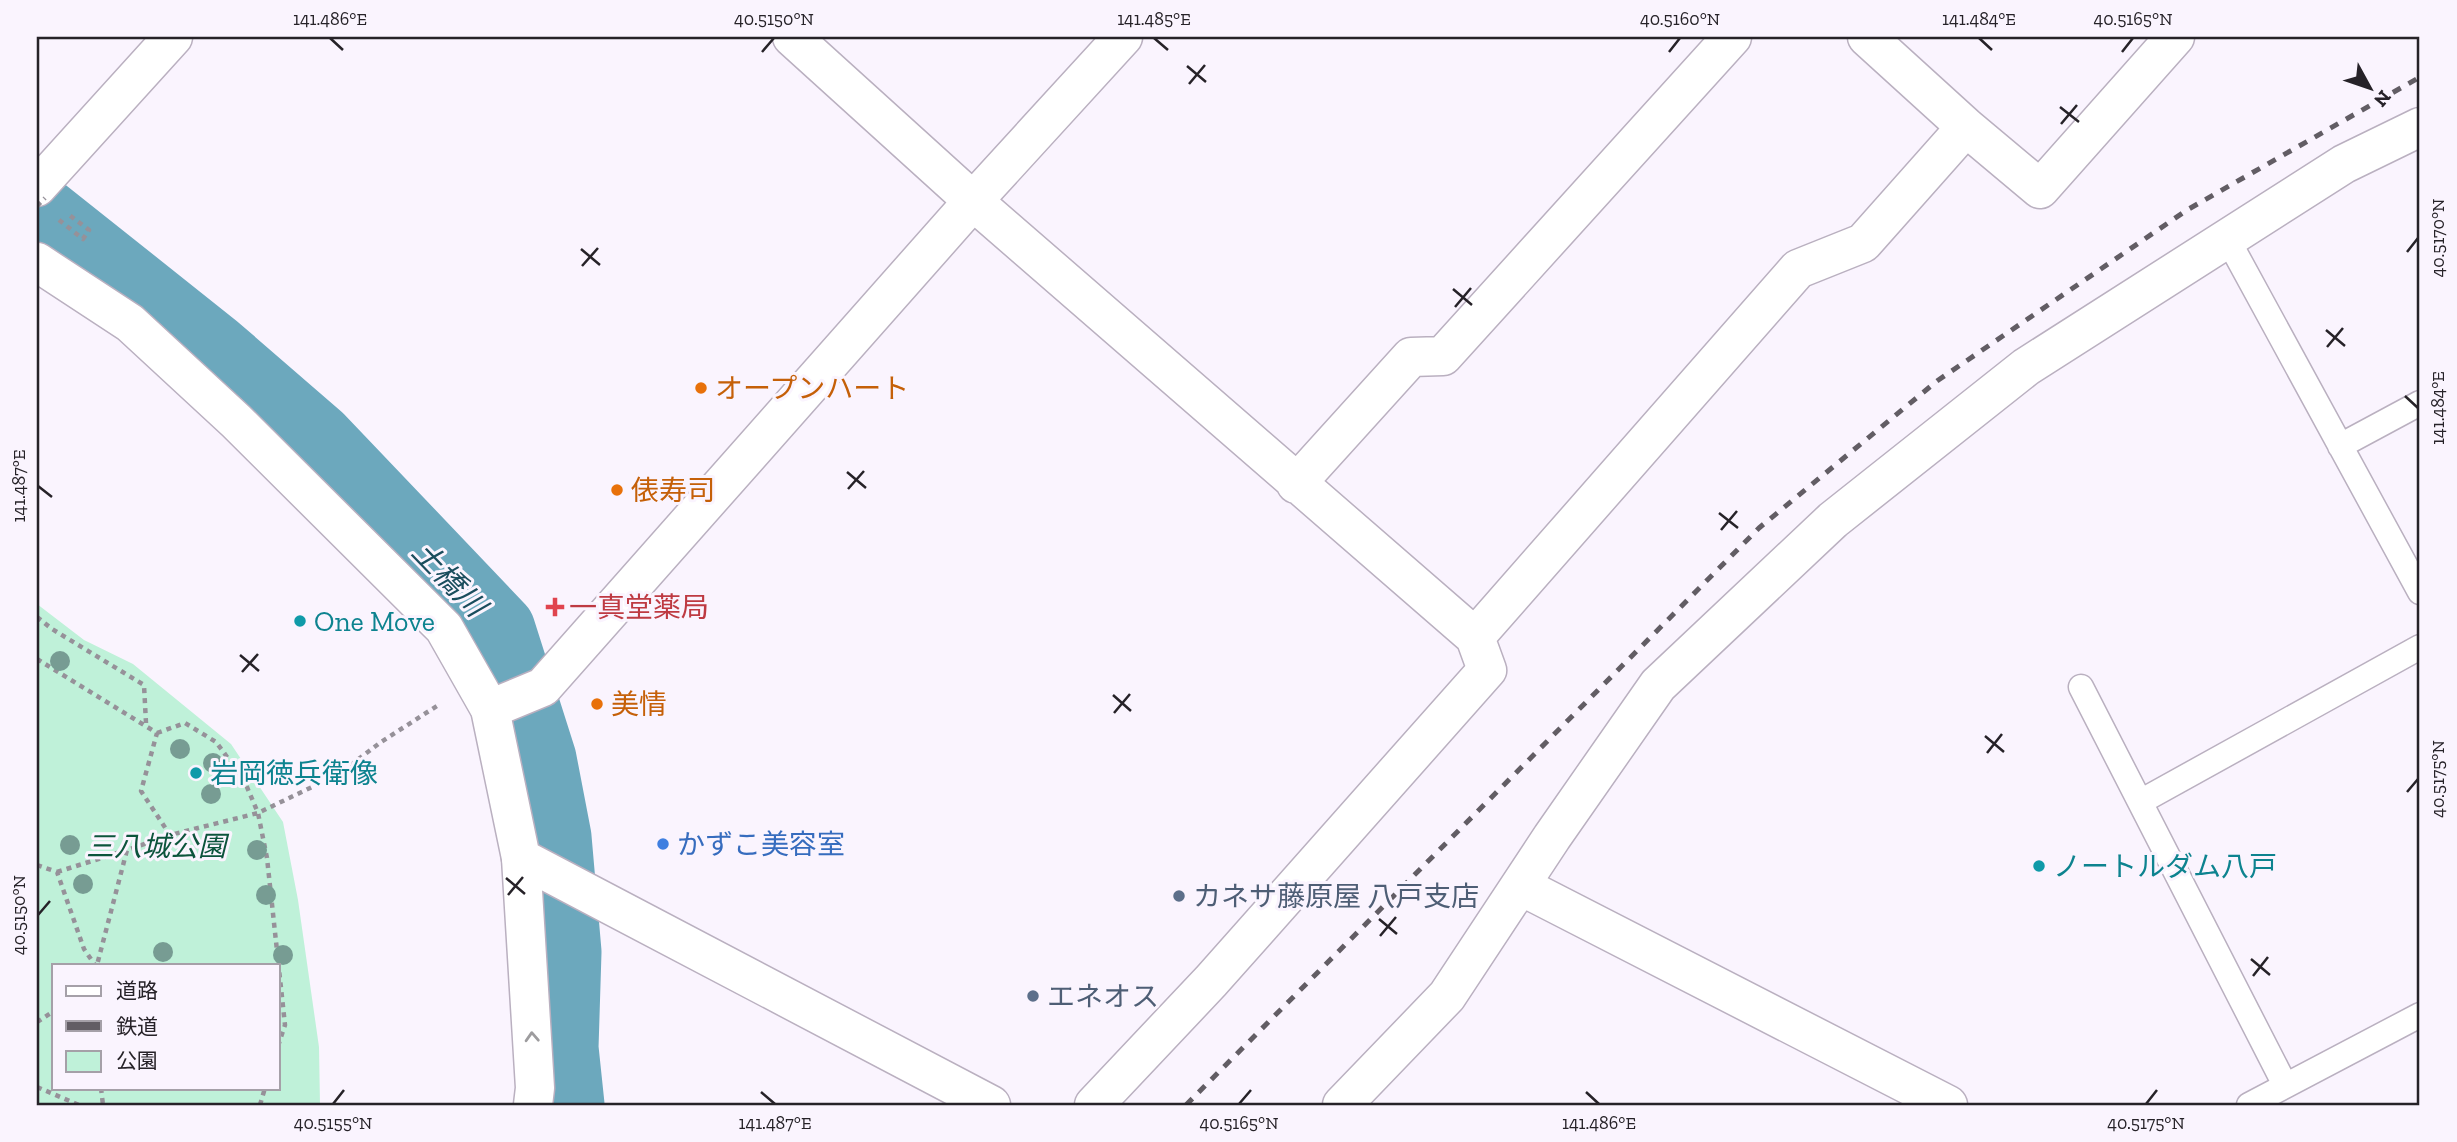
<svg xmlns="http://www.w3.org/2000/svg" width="2457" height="1142" font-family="'Zilla Slab','Noto Sans JP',serif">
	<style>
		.green { fill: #bff1d9; fill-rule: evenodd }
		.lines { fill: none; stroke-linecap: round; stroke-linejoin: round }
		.river { stroke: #6ca8bd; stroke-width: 75 }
		.lane-casing { stroke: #bab0c0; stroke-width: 27 }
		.street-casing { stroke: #bab0c0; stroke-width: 41 }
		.secondary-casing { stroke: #bab0c0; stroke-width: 41 }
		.path { stroke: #969199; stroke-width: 4.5; stroke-dasharray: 5 5; stroke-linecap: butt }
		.lane { stroke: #fff; stroke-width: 24 }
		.street { stroke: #fff; stroke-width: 38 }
		.secondary { stroke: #fff; stroke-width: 38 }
		.rail { stroke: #625d64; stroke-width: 5; stroke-dasharray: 9 9; stroke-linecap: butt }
		.path-bridge { stroke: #969199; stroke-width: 4.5; stroke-dasharray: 5 5; stroke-linecap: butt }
		.tree { fill: #779c93 }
		.oneway { stroke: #9d9c9e }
		.ticks { fill: none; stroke: #262228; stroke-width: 2.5 }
		.food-dot { fill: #e8710a; stroke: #faf4fe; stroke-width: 2.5 }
		.health-dot { fill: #e0444e; stroke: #faf4fe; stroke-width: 2.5 }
		.culture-dot { fill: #0f9aa8; stroke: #faf4fe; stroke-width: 2.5 }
		.shop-dot { fill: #3f7fe0; stroke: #faf4fe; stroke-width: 2.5 }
		.service-dot { fill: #5c6f8a; stroke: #faf4fe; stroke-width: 2.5 }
		.labels { text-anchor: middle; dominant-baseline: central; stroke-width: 6; stroke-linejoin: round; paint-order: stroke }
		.food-label { font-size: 28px; fill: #c56008; stroke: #faf4fe; text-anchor: start }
		.health-label { font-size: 28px; fill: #be3a42; stroke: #faf4fe; text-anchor: start }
		.culture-label { font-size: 28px; fill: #0d838f; stroke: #faf4fe; text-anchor: start }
		.shop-label { font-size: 28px; fill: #366cbe; stroke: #faf4fe; text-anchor: start }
		.park-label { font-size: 28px; font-style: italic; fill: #0c543c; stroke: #faf4fe }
		.service-label { font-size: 28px; fill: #4e5e75; stroke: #faf4fe; text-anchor: start }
		.water-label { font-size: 30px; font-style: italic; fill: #1a4d5d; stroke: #faf4fe }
		.neatline { fill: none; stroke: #262228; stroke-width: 2.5 }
		.ticks-label { font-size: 18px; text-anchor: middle; fill: #262228 }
	</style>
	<rect width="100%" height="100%" fill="#faf4fe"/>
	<path class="green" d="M37,604L84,640L133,664L231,744L283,822L298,900L319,1047L320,1105H37ZM278,965V1088H54V965Z"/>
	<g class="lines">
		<path class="river" d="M37,210L213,350L317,440L498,630L539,759L554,837L564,952L561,1048L567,1105"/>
		<g class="lane-casing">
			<path id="lane" d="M2227,238L2420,592
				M2340,446L2420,403
				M2081,687L2285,1085
				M2140,802L2420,647
				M2249,1105L2420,1015"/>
		</g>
		<g class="street-casing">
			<path id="street" d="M792,37L973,201L1475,637L1487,670L1211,981L1094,1105
				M1867,37L1966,127L2040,189L2175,37
				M37,187L173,37
				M1296,484L1411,357L1443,356L1732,37
				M1475,637L1798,269L1863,243L1966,127
				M490,709L543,687L973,201L1123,37
				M521,858L535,1088L533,1105
				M1521,886L1948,1105
				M1342,1105L1447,996L1552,837L1658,685L1833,520L2026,367L2344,164L2420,127"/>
		</g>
		<g class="secondary-casing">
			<path id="secondary" d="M37,262L130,323L236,421L444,628L490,709L521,858L991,1105"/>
		</g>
		<path class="path" d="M59,220L83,239L89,230L68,214
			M37,617L52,629L144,685L146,723
			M37,659L157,733L141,791L170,835L127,850L97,965
			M157,733L185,723L216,742L244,780L258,813L170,835
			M37,865L57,872L84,949L95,965
			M57,872L127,850
			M37,1022L54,1011
			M278,1046L285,1025L267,858L258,813L339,774L381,742L440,704
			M37,1087L79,1105
			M101,1088L103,1105
			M260,1105L265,1088"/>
		<use href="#lane" class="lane"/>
		<use href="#street" class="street"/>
		<use href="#secondary" class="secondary"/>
		<path class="rail" d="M1186,1105L1759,528L1937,381L2187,210L2420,77"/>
		<path class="path-bridge" d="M37,206L45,198"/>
	</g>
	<g class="tree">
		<circle cx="60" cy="661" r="10"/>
		<circle cx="180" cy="749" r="10"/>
		<circle cx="213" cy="763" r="10"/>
		<circle cx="211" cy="794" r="10"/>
		<circle cx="70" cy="845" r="10"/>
		<circle cx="257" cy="850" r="10"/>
		<circle cx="83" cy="884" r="10"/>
		<circle cx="266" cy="895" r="10"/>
		<circle cx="163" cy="952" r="10"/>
		<circle cx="283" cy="955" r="10"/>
	</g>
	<defs><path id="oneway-chevron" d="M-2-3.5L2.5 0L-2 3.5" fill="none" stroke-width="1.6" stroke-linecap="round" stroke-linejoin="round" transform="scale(1.75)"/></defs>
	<use class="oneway" href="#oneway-chevron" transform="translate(532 1037) rotate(-93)"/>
	<path class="ticks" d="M330,38L343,50M1154,38L1168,50M1979,38L1992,50M762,52L774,38M1669,52L1680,38M2122,52L2133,38M1187,66L1206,82M1189,84L1205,65M2060,107L2079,122M2061,124L2077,105M581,249L600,265M2407,252L2418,238M582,266L598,248M1453,289L1472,305M1455,307L1471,288M2326,330L2345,346M2327,347L2343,328M2405,396L2418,408M847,472L866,488M38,486L52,497M848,489L864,471M1719,513L1738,528M1721,530L1737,511M240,655L259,671M242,672L258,654M1113,695L1131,711M1114,713L1130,694M1985,736L2004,752M1987,753L2002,734M2407,792L2418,779M506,878L525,894M508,895L523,877M38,915L50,901M1379,919L1397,934M1380,936L1396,917M2251,959L2270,975M2253,976L2268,957M761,1092L775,1104M1586,1092L1599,1104M333,1104L344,1090M1239,1104L1251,1090M2146,1104L2157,1090"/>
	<g class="food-dot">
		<circle cx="701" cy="388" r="7"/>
		<circle cx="617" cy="490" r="7"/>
		<circle cx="597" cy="704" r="7"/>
	</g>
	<path class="health-dot" d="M551.5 596.5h7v7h7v7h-7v7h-7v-7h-7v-7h7z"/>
	<g class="culture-dot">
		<circle cx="300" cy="621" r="7"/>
		<circle cx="196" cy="773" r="7"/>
		<circle cx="2039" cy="866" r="7"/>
	</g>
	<circle class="shop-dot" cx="663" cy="844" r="7"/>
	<g class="service-dot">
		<circle cx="1179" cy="896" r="7"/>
		<circle cx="1033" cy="996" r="7"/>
	</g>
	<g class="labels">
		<g class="food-label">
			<text x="715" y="388">オープンハート</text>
			<text x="631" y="490">俵寿司</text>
			<text x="611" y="704">美情</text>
		</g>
		<g class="health-label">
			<text x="569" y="607">一真堂薬局</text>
		</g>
		<g class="culture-label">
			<text x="314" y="621">One Move</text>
			<text x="210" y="773">岩岡徳兵衛像</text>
			<text x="2053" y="866">ノートルダム八戸</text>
		</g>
		<g class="shop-label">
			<text x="677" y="844">かずこ美容室</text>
		</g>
		<g class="park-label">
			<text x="156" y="846">三八城公園</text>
		</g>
		<g class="service-label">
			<text x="1193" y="896">カネサ藤原屋 八戸支店</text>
			<text x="1047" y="996">エネオス</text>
		</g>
		<g class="water-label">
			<text transform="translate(449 579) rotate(46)">土橋川</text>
		</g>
	</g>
	<rect width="2457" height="1142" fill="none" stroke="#faf4fe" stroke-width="77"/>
	<rect x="52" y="964" width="228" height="126" fill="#faf4fe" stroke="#a5a0a8" stroke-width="2"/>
	<rect x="66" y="986" width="35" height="10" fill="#ffffff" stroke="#a5a0a8" stroke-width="2"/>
	<text x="116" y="998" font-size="21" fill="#262228">道路</text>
	<rect x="66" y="1021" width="35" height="10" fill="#625d64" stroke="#a5a0a8" stroke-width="2"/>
	<text x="116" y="1034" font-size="21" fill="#262228">鉄道</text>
	<rect x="66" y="1051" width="35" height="21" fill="#bff1d9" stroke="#a5a0a8" stroke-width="2"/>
	<text x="116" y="1068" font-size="21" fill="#262228">公園</text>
	<g transform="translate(2370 88) rotate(130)" stroke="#faf4fe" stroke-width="5" paint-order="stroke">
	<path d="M0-5L12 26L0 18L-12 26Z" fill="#262228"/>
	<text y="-10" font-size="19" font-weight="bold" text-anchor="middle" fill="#262228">N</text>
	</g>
	<rect x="38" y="38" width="2380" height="1066" class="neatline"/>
	<g class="ticks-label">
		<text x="330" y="25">141.486°E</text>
		<text x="774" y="25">40.5150°N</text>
		<text x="1154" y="25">141.485°E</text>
		<text x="1680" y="25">40.5160°N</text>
		<text x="1979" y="25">141.484°E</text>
		<text x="2133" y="25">40.5165°N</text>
		<text transform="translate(2438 238) rotate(-90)" y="6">40.5170°N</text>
		<text transform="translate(2438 408) rotate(-90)" y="6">141.484°E</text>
		<text transform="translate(19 486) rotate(-90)" y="6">141.487°E</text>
		<text transform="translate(2438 779) rotate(-90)" y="6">40.5175°N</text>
		<text transform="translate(19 915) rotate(-90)" y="6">40.5150°N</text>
		<text x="333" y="1129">40.5155°N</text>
		<text x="775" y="1129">141.487°E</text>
		<text x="1239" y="1129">40.5165°N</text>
		<text x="1599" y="1129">141.486°E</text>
		<text x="2146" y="1129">40.5175°N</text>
	</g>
</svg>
